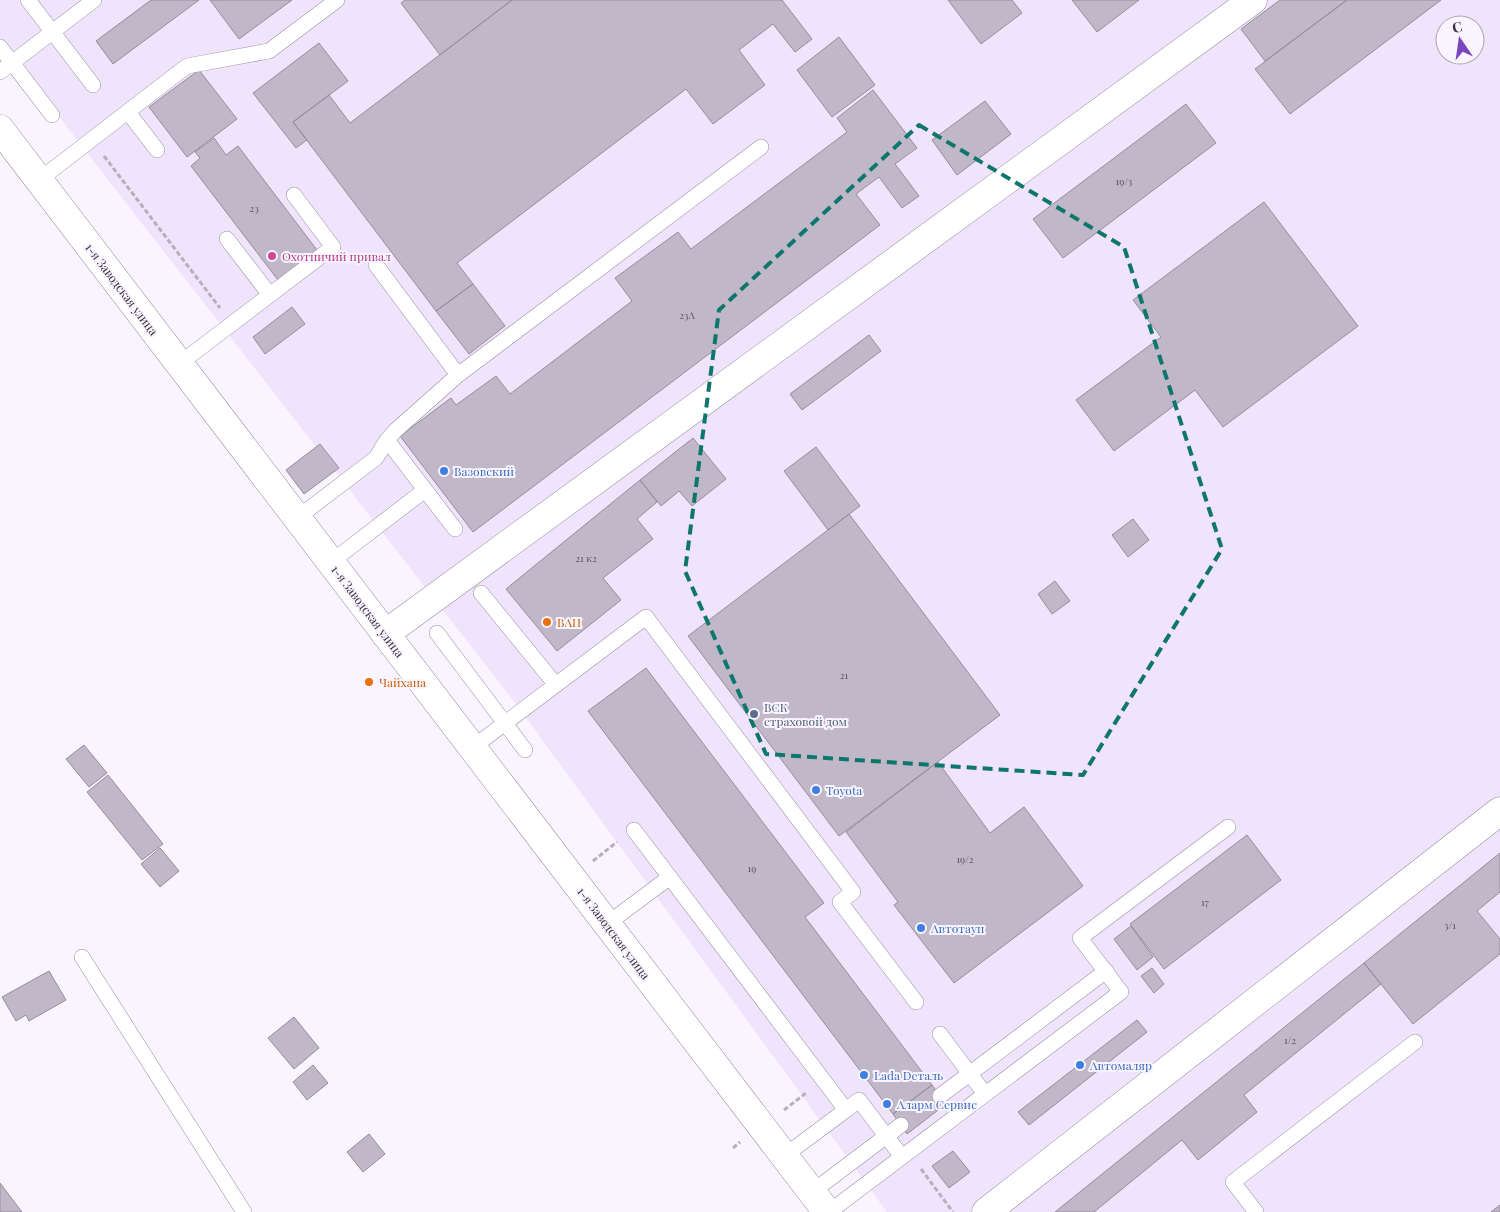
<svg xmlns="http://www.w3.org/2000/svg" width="1500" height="1212" font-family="'Playfair Display',serif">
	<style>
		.built { fill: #f0e3fc; fill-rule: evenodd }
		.building { fill: #c0b8c9; stroke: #958c9c }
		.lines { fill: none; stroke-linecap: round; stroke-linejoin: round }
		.service-casing { stroke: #968d9e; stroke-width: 16 }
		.minor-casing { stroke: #968d9e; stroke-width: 29 }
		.secondary-casing { stroke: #968d9e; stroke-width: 29 }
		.path { stroke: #b5b1ba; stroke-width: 3; stroke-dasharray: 5 2.5; stroke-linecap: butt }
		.service { stroke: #fff; stroke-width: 15 }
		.minor { stroke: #fff; stroke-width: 28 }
		.secondary { stroke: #fff; stroke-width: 28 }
		.marked { fill: none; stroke: #0f766e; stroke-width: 4; stroke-dasharray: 10 6; stroke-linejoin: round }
		.hotel-dot { fill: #d1479c; stroke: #f9f4ff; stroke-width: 2 }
		.shop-dot { fill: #3f7fe0; stroke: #f9f4ff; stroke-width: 2 }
		.food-dot { fill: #e8710a; stroke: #f9f4ff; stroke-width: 2 }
		.service-dot { fill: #5c6f8a; stroke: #f9f4ff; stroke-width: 2 }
		.labels { text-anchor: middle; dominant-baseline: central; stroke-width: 4; stroke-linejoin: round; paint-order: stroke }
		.number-label { font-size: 10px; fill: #58535c }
		.hotel-label { font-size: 12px; fill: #b23c85; stroke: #f9f4ff; text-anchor: start }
		.street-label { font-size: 12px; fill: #353138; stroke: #f9f4ff }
		.shop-label { font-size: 12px; fill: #366cbe; stroke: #f9f4ff; text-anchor: start }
		.food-label { font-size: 12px; fill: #c56008; stroke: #f9f4ff; text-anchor: start }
		.service-label { font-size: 12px; fill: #4e5e75; stroke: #f9f4ff; text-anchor: start }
	</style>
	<rect width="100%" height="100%" fill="#f9f4ff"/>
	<path class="built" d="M0,0H1500V1212H887L516,704L0,41ZM1445,25H1475V55H1445Z"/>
	<path class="building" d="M151,0H199L113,64L96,41Z
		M210,0H292L239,39Z
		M405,0H512L440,55L401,3Z
		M512,0H782L812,39L795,52L773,24L739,50L765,85L713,124L686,89L457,263L473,284L436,311L293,122L329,95L350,123Z
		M948,0H1012L1022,13L981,44Z
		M1072,0H1139L1097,32Z
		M1280,0H1347L1265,61L1241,29Z
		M1347,0H1441L1290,114L1255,69Z
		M839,37L875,85L832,117L797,70Z
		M319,43L348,81L293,122L307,140L296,148L253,93Z
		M199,70L237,119L187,157L149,107Z
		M873,90L917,148L895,164L919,196L902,208L879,177L856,194L880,225L473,532L400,436L451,398L456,405L496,376L510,394L632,301L615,278L678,232L691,249L847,132L837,118Z
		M985,101L1011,134L957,175L932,140Z
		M1186,104L1216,143L1063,258L1033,219Z
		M214,138L226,155L238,146L317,250L278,280L191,166L200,158L195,152Z
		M1264,202L1358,326L1223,427L1195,390L1114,451L1076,400L1161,337L1133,300Z
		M473,284L505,326L469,354L436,311Z
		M292,307L305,324L265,354L253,337Z
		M869,335L881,351L802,410L790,394Z
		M693,438L726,479L692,506L679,491L661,506L640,480Z
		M320,444L339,468L304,494L286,470Z
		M816,447L860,506L828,530L784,471Z
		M640,480L657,502L637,519L653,539L603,578L621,600L557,651L506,589Z
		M849,514L1000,715L839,836L688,636Z
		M1133,519L1149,540L1128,557L1112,535Z
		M1055,581L1070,601L1052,614L1038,594Z
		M646,668L824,903L805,917L932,1085L893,1114L588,711Z
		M84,745L107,773L89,787L66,759Z
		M938,762L990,833L1024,807L1083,886L954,983L894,905L898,902L846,832Z
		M108,775L163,844L142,860L87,792Z
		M1247,835L1281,880L1164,969L1130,924Z
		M160,848L179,871L160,887L141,864Z
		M1500,853V892L1477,911L1500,939V954L1413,1024L1364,963Z
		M1131,926L1153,957L1137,970L1114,939Z
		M1364,963L1381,984L1244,1095L1257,1112L1198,1160L1182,1140L1094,1212H1055Z
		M1152,968L1164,984L1154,993L1141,976Z
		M49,971L66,1000L29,1021L26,1015L16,1021L2,997Z
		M294,1017L319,1048L294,1069L268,1038Z
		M1137,1020L1147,1032L1029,1125L1018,1112Z
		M313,1065L328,1083L307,1100L293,1082Z
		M932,1085L946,1104L907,1134L893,1114Z
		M369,1134L385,1154L363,1172L347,1152Z
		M953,1151L970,1172L949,1188L932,1166Z
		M0,1183L22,1212H0Z
		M1500,1205V1212H1491Z"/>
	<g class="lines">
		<g class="service-casing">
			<path id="service" d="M28,0L93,85
				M0,47L52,115
				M0,72L94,0
				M128,112L157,150
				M39,180L187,66L269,51L337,0
				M227,239L270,295
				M376,265L458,375
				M179,364L333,247L294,195
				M387,440L455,529
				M297,518L376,458L387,440L396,430L458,375L761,147
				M331,562L425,490
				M481,593L556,685
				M437,633L525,750
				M472,748L646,617L853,892L840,902L916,1002
				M634,830L846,1110L784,1156
				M607,924L670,877
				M82,957L244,1212
				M940,1034L985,1094
				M940,1096L1106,971
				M846,1110L859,1100L902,1157
				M812,1192L901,1125
				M829,1212L1121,992L1080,938L1228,827
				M1256,1212L1233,1182L1415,1042"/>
		</g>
		<g class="minor-casing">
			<path id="minor" d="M385,634L1253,0
				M986,1212L1500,811"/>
		</g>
		<g class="secondary-casing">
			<path id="secondary" d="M0,129L827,1212"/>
		</g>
		<path class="path" d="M104,156L220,308
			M593,861L617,842
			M784,1110L806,1093
			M733,1148L740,1142
			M921,1169L953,1212"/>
		<use href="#service" class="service"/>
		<use href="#minor" class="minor"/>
		<use href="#secondary" class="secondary"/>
	</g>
	<path class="marked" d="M919,125L1124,247L1222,549L1083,775L766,754L685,571L719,310Z"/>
	<circle class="hotel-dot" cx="272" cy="256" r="5"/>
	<g class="shop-dot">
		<circle cx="444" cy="471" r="5"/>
		<circle cx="816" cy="790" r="5"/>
		<circle cx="921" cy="928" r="5"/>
		<circle cx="1080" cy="1065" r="5"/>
		<circle cx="864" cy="1075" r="5"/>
		<circle cx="887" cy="1104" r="5"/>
	</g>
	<g class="food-dot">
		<circle cx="547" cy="622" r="5"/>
		<circle cx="369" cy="682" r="5"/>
	</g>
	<circle class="service-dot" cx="754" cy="714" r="5"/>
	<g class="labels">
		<g class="number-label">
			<text x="1124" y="181">19/3</text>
			<text x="254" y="208">23</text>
			<text x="687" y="315">23А</text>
			<text x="586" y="558">21 к2</text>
			<text x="844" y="675">21</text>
			<text x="965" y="859">19/2</text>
			<text x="752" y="868">19</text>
			<text x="1205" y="902">17</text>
			<text x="1450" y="925">3/1</text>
			<text x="1290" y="1040">1/2</text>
		</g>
		<g class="hotel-label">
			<text x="282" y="256">Охотничий привал</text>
		</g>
		<g class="street-label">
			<text transform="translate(122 289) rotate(53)">1-я Заводская улица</text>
			<text transform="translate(368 611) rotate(53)">1-я Заводская улица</text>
			<text transform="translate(614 933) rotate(53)">1-я Заводская улица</text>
		</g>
		<g class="shop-label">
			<text x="454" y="471">Вазовский</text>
			<text x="826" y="790">Toyota</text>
			<text x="931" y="928">Автотаун</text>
			<text x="1090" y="1065">Автомаляр</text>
			<text x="874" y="1075">Lada Dеталь</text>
			<text x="897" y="1104">Аларм Сервис</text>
		</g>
		<g class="food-label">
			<text x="557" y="622">ВАН</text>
			<text x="379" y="682">Чайхана</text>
		</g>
		<g class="service-label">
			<text x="764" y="707">ВСК<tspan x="764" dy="14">страховой дом</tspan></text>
		</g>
	</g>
	<g transform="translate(1460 40) rotate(347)"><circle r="24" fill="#f9f4ff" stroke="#aba6af"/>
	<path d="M0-4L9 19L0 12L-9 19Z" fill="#7946bd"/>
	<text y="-8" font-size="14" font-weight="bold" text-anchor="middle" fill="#353138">С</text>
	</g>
</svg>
